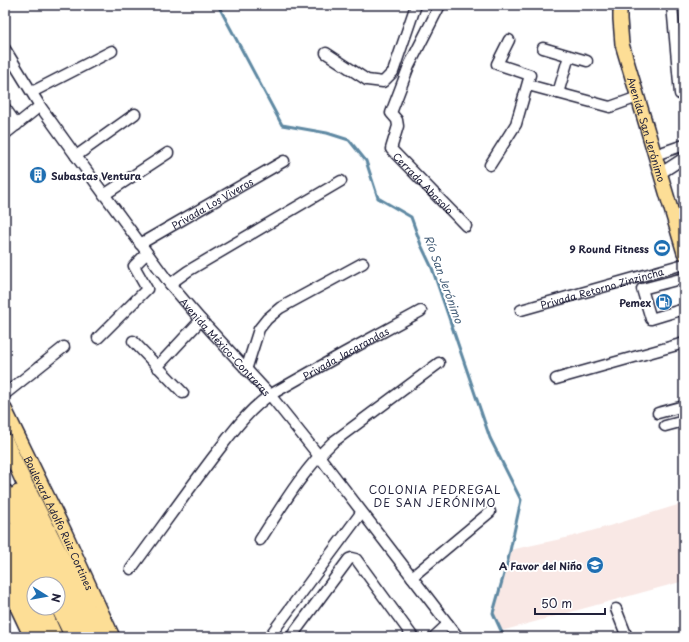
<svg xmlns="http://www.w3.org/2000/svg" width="689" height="642" font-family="'Playpen Sans',sans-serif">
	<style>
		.built { fill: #f9e8e5 }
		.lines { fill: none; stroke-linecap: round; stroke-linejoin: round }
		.stream { stroke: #5f89a3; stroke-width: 3 }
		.minor-casing { stroke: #22223b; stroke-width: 13 }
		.major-casing { stroke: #22223b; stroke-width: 16 }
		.highway-casing { stroke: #22223b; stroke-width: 18 }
		.minor { stroke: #fff; stroke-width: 10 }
		.major { stroke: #fdde96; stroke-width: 13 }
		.highway { stroke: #fdde96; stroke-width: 15 }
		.labels { text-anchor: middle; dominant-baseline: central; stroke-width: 4; stroke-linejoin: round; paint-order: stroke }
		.street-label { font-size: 10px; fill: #22223b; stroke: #fff }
		.poi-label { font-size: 10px; font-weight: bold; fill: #22223b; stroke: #fff; text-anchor: end }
		.water-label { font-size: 11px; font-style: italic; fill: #455e78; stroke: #fff }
		.neighbourhood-label { font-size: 11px; letter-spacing: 1px; fill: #22223b; stroke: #fff }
	</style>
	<rect width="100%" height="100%" fill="#fff"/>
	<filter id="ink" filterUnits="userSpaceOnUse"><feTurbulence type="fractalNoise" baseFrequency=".025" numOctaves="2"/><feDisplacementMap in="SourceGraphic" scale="8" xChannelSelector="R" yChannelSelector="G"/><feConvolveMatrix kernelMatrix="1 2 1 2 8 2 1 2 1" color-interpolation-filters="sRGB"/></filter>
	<g filter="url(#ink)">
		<path class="built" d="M684,503V581L501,631L493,613L510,550L570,537L616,524Z"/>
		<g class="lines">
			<path class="stream" d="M218,5L282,125L327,133L349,140L366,161L378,198L411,217L421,245L432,268L490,438L521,500L508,560L493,613L504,637"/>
			<g class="minor-casing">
				<g id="minor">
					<path id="s1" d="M440,5L409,66L391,113L397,120L398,126L391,149L466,226"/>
					<path d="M672,5L680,94"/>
					<path d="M543,48L587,61"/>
					<path id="s2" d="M5,49L40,106L76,156L170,284L201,320L270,395L319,456L458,637"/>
					<path d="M326,53L367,80L383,82L393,72L416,5"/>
					<path d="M528,85L610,107L638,97"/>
					<path d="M32,92L112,51"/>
					<path d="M558,93L569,56"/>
					<path d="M5,108L17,125"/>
					<path d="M5,134L40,106"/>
					<path d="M655,155L684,145"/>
					<path d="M76,156L135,114"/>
					<path d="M490,165L516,124L530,75L497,64L509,40"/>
					<path d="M661,173L684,158"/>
					<path d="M104,195L168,153"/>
					<path id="s3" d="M140,244L284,161"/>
					<path d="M684,278L642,289L651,319L684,309"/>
					<path d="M170,284L188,271L341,181"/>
					<path id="s4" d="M521,310L684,264"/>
					<path d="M98,338L147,289L134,266L147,253"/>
					<path d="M133,341L183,393"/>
					<path d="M157,367L201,320"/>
					<path d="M246,370L259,329L267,319L280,308L363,263"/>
					<path d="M556,379L684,343"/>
					<path d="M5,394L64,347"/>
					<path d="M658,413L684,406"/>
					<path d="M665,426L684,421"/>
					<path d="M260,540C282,506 303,470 333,442L439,363"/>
					<path id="s5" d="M131,569C159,531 186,493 214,456C231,434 247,411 270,395L344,353L421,311"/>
					<path d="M412,577L490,512"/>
					<path d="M616,609L627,637"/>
					<path d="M269,637L361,513"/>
					<path d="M291,637L349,559L352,558L356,559L413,637"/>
					<path d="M434,637L448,624"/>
				</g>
			</g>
			<g class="major-casing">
				<g id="major">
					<path id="s6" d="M620,5V19L622,44L684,253"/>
					<path id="s7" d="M5,409L65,532L113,637"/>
					<path d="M5,582L31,637"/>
				</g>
			</g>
			<g class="highway-casing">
				<path id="highway" d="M5,441L23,480L101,637
					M5,492L47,584
					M18,493L86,637
					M5,528L34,591
					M5,556L42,637
					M58,606L73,637
					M42,608L55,637"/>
			</g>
			<use href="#minor" class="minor"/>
			<use href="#major" class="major"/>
			<use href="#highway" class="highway"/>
		</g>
	</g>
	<defs>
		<g id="building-disc" transform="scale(0.9)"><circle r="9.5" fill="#1f6fb2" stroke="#fff"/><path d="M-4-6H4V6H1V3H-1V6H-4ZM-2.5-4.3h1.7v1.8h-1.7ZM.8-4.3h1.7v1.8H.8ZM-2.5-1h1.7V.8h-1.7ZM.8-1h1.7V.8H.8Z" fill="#fff"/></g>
		<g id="stadium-disc" transform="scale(0.9)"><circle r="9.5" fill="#1f6fb2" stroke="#fff"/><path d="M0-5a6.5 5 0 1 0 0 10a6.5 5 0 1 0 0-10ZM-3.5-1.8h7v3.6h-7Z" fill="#fff"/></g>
		<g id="fuel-disc" transform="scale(0.9)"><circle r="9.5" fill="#1f6fb2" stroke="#fff"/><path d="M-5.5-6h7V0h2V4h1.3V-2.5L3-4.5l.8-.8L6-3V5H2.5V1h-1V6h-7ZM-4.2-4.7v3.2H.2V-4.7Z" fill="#fff"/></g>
		<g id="school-disc" transform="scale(0.9)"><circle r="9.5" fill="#1f6fb2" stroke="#fff"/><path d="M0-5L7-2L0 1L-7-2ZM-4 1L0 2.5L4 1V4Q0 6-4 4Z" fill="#fff"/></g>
	</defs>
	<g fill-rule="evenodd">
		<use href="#building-disc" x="38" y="175"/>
		<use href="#stadium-disc" x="662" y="248"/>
		<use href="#fuel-disc" x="664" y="302"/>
		<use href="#school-disc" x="595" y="565"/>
	</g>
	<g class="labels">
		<g class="street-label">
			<text stroke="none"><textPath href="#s6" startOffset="128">Avenida San Jerónimo</textPath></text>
			<text stroke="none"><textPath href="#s1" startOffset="205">Cerrada Abasolo</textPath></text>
			<text stroke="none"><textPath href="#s3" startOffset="83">Privada Los Viveros</textPath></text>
			<text stroke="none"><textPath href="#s4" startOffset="84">Privada Retorno Zinzincha</textPath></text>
			<text stroke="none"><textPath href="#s2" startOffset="371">Avenida México-Contreras</textPath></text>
			<text stroke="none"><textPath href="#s5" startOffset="310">Privada Jacarandas</textPath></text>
			<text stroke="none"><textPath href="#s7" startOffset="126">Boulevard Adolfo Ruiz Cortines</textPath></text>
		</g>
		<g class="poi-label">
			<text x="51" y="175" text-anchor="start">Subastas Ventura</text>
			<text x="649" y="248">9 Round Fitness</text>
			<text x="651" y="302">Pemex</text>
			<text x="582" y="565">A Favor del Niño</text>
		</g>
		<g class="water-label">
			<text transform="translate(444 279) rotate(70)">Río San Jerónimo</text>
		</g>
		<g class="neighbourhood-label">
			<text x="435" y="489">COLONIA PEDREGAL<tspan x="435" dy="13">DE SAN JERÓNIMO</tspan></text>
		</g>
	</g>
	<rect width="689" height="642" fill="none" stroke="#fff" stroke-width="20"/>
	<rect x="10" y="10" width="669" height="622" fill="none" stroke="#22223b" stroke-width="1.5" filter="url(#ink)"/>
	<g transform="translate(46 596) rotate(101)"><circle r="19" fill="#ffffff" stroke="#a7a7b1"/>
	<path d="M0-3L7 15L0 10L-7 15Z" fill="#1f6fb2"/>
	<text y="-6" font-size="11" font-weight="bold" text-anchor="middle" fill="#22223b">N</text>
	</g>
	<path d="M535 608v6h70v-6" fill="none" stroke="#22223b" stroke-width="2"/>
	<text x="541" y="608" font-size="12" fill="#22223b" stroke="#ffffff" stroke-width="3" paint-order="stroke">50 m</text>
</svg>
